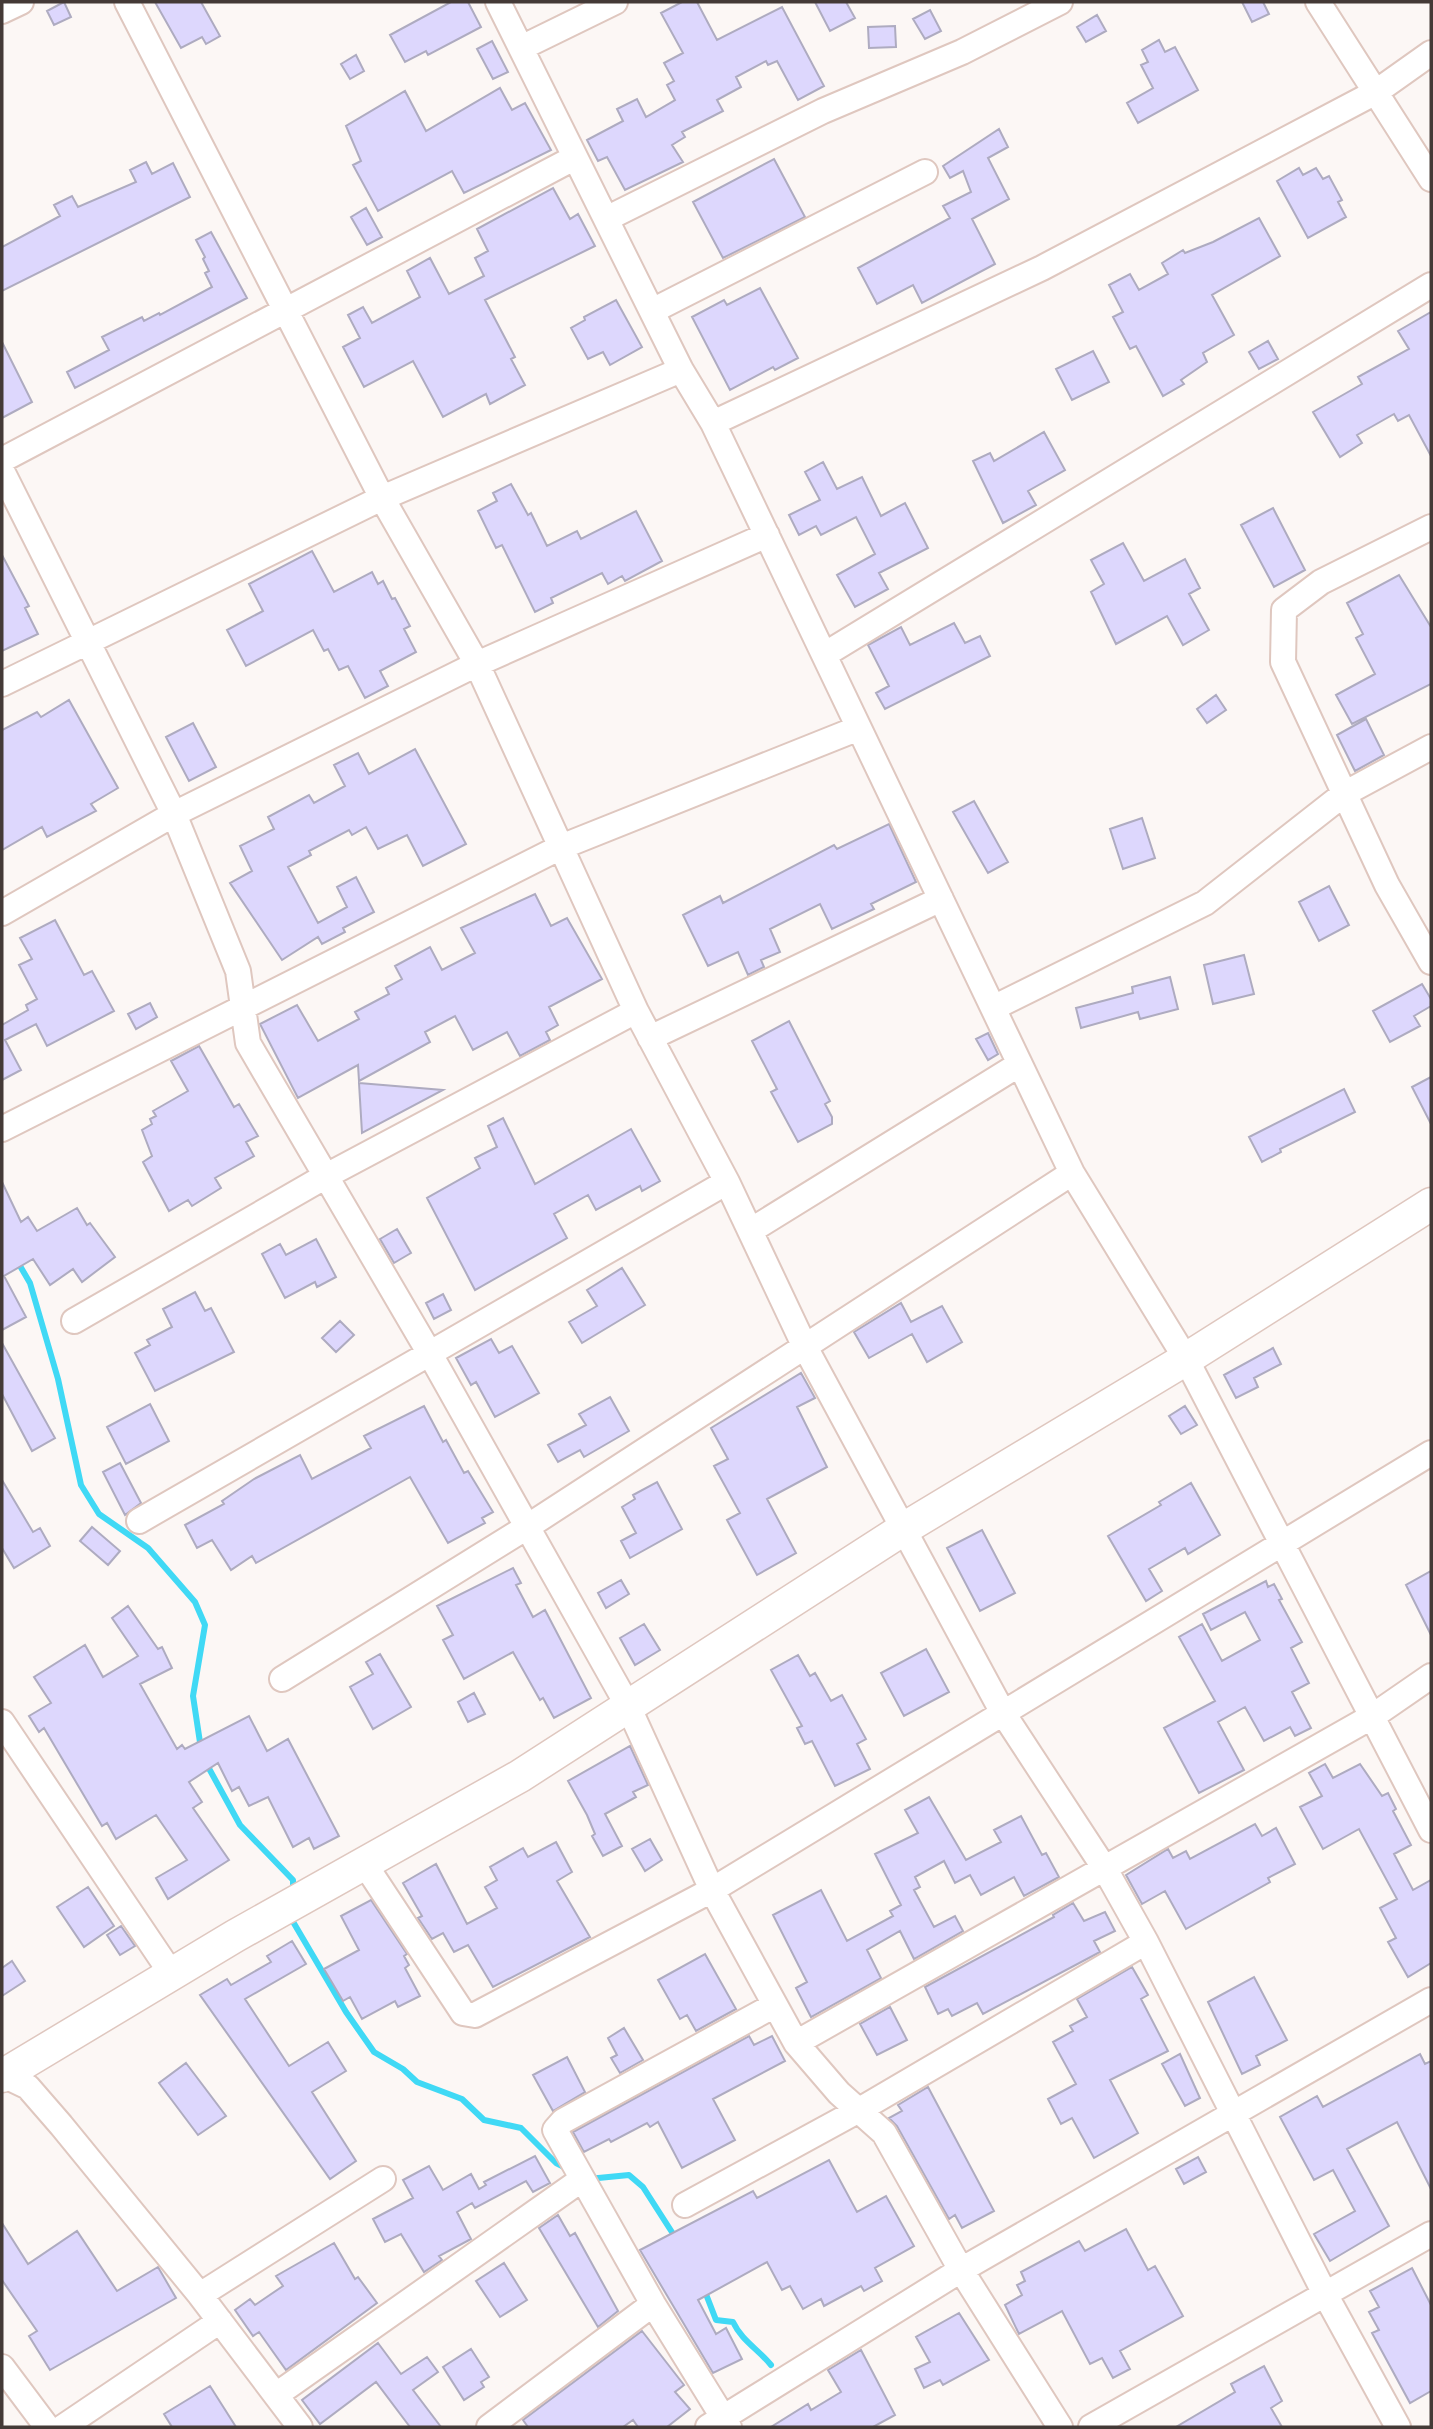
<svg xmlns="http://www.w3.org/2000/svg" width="1433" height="2429" font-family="'Golos Text',sans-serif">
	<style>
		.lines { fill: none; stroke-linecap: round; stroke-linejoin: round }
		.stream { stroke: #40d9f5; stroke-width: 6 }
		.building { fill: #ddd7fd; stroke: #aeabc0; stroke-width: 2 }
		.minor-casing { stroke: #dfc7bf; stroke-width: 28 }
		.major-casing { stroke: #dfc7bf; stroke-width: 35 }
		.minor { stroke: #fff; stroke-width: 24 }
		.major { stroke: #fff; stroke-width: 32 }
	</style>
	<rect width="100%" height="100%" fill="#fcf7f5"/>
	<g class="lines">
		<path class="stream" d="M16,1259L30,1283L58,1379L81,1485L99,1514L148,1548L195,1602L205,1625L193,1696L201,1749
			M206,1763L240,1825L293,1880V1893
			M292,1914V1920L346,2012L374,2052L403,2069L417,2082L462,2099L484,2120L521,2128L556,2163L566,2168
			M588,2179L629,2175L643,2187L677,2240
			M704,2289L716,2320L733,2322C742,2341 758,2349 771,2365"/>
	</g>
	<path class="building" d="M64,2L71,17L54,25L47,11Z
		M155,2H201L220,36L206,44L202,37L181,48Z
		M451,2H468L481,27L428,55L426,51L405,62L390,35Z
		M682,2H697L717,40L782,7L824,86L798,100L777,61L768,65L766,61L736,77L741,87L717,100L723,111L682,132L685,137L672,145L683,162L625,190L607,157L598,161L587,140L623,121L617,109L637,99L646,117L675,100L667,85L674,81L664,63L683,53L661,13Z
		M815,2H846L855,18L830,31Z
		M1242,2H1263L1269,14L1252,22Z
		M930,10L941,31L925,39L913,19Z
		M1097,15L1106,31L1086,42L1077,27Z
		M895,26L896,47L869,48L868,27Z
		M1159,40L1165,52L1175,47L1198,90L1138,123L1127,103L1153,88L1141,65L1148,62L1142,50Z
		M492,41L508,72L493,79L477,49Z
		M356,55L364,71L350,79L341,64Z
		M500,88L512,110L525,103L551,150L464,193L452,171L378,211L353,165L361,161L346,126L405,91L426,131Z
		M999,129L1008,147L988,158L1009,199L972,219L995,264L922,303L913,285L877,304L858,268L950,218L943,206L971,192L963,171L950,178L943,166Z
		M774,159L805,217L723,258L693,202Z
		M146,162L152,174L173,163L190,197L2,291V247L60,216L54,205L72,196L78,207L136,182L130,170Z
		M1299,168L1303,175L1316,168L1323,179L1329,176L1342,200L1338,202L1346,217L1308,238L1277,181Z
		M553,188L570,219L578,214L595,246L485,300L515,357L511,359L525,385L490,404L486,394L443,417L413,361L364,387L343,347L360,338L348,315L363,307L372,323L420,297L407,271L430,258L449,294L484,276L475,258L488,251L477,229Z
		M366,208L382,237L367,245L351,217Z
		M1259,218L1280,256L1212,295L1234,335L1203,353L1207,362L1181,380L1184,384L1163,396L1136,346L1130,349L1113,317L1123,312L1109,285L1130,274L1139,290L1168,274L1162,263L1183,250L1185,253L1213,242Z
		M211,232L247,298L75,388L67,372L109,350L102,337L142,317L144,321L159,313L160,315L212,287L205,273L209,271L203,259L205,257L196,240Z
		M760,288L798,358L775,370L773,367L730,390L692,317L724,300L727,305Z
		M616,300L642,347L610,365L603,352L588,359L571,328L585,320L584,317Z
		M1431,312V456L1409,415L1398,421L1394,414L1357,435L1362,443L1340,457L1313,412L1362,384L1358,377L1409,349L1398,331Z
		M1268,341L1278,359L1259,369L1249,352Z
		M2,342L32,402L2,418Z
		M1093,351L1109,382L1072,400L1056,369Z
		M1044,432L1065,470L1028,491L1036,505L1003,523L973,461L990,453L994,461Z
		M823,462L837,489L862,477L881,516L905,503L928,548L879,573L888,589L855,607L837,575L875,554L856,517L821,535L816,526L799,535L789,515L820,500L805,472Z
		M511,484L528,515L531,513L547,546L577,531L581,539L636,511L662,561L625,581L622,576L608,584L602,573L551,598L553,603L535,612L502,545L496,548L478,511L497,501L493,493Z
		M1273,508L1305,570L1274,587L1241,525Z
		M1123,543L1144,581L1185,559L1200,588L1189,594L1209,630L1183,645L1167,616L1116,644L1091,592L1104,584L1091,560Z
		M312,551L334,592L372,572L378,584L383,581L392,599L395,598L410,626L404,629L416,652L380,671L388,686L365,698L348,666L339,670L328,649L324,651L313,630L246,666L227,630L263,611L249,584Z
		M2,555L29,606L25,608L38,634L2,651Z
		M1399,575L1431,627V684L1352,724L1336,695L1375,674L1356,638L1363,634L1347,603Z
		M954,623L965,643L980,636L990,656L885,709L876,693L889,686L868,645L901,627L910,645Z
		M1216,695L1226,710L1207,723L1197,709Z
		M69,700L118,788L91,804L96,811L47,837L42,827L2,850V730L37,712L41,717Z
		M1366,719L1384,755L1355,771L1337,735Z
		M193,723L216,767L189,781L166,737Z
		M415,749L466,844L423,866L407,835L378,849L366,827L352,835L349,830L309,851L311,855L288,867L318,923L347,907L337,887L356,877L374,912L343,928L345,932L322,944L318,937L282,960L230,883L252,871L240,846L274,829L268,817L309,795L314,803L345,786L334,765L358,753L369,774Z
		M974,801L1008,862L988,873L953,812Z
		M1142,818L1155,858L1123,869L1110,829Z
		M889,824L916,882L871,904L874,909L832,929L820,904L770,929L780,952L761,960L764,967L748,975L738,952L708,966L683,915L720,896L723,903L834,845L837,849Z
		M1329,886L1349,925L1319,941L1299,902Z
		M535,894L551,926L567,918L602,979L549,1007L558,1025L546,1032L550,1040L520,1056L507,1032L473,1050L455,1016L425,1032L430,1042L359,1081L358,1065L298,1098L260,1024L297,1005L318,1041L359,1019L355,1012L389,994L386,988L402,979L395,966L430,947L442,970L475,953L461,928Z
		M55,920L84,975L92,971L114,1011L47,1046L36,1024L5,1040L21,1070L2,1080V1025L28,1010L26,1005L37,999L19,965L32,959L20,938Z
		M1244,955L1254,994L1213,1004L1204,965Z
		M1170,977L1178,1009L1140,1019L1138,1012L1081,1028L1076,1008L1133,993L1132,987Z
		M1422,984L1431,999V1006L1414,1016L1420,1026L1390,1042L1373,1011Z
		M150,1003L157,1017L136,1029L128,1014Z
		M789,1021L830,1101L825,1104L832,1117V1124L798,1142L771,1092L777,1089L752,1041Z
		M988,1033L998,1054L988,1060L976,1039Z
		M199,1046L234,1107L239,1104L258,1136L246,1142L254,1156L215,1178L221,1188L192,1206L188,1200L169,1211L143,1162L152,1156L142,1130L152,1124L150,1119L156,1116L153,1111L188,1091L171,1061Z
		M1431,1077V1124L1412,1087Z
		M359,1083L443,1090L362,1133Z
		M1344,1089L1355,1112L1280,1149L1281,1152L1262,1162L1249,1137Z
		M503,1118L535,1184L631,1129L660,1181L642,1191L640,1186L596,1210L588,1195L554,1214L567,1238L475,1290L427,1198L480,1168L475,1158L497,1147L488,1126Z
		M2,1182L21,1222L28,1217L37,1231L77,1208L87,1225L90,1223L115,1257L82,1282L73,1269L50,1285L33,1259L4,1276L26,1317L2,1330Z
		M397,1229L411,1253L394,1263L380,1239Z
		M316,1239L336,1277L317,1287L315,1282L285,1298L262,1254L280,1244L286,1255Z
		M622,1268L645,1305L582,1343L569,1322L597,1306L587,1290Z
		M195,1292L205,1311L211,1308L234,1352L155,1391L135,1353L150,1345L147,1340L172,1327L163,1309Z
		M443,1294L451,1310L434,1319L426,1303Z
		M901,1303L911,1322L942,1306L962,1342L927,1362L912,1334L869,1358L854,1332Z
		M340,1321L354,1335L336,1352L322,1338Z
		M491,1339L499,1353L512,1346L539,1393L495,1417L476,1382L471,1385L456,1358Z
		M2,1343L55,1438L32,1451L2,1394Z
		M1273,1348L1281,1364L1254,1378L1258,1387L1236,1398L1224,1375Z
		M801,1373L815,1398L797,1407L827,1467L767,1499L796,1553L757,1575L727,1520L740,1513L714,1466L728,1459L711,1428Z
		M610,1397L629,1431L584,1457L580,1450L558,1462L548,1445L586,1425L579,1414Z
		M150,1404L169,1441L126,1464L107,1427Z
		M424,1406L443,1442L446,1440L464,1473L468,1471L493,1512L482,1518L485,1523L448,1543L410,1477L256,1563L252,1556L231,1570L212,1540L197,1548L185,1525L224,1504L222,1501L254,1479L300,1455L312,1479L371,1448L364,1436Z
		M1185,1406L1197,1425L1181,1434L1169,1416Z
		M120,1463L141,1503L125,1515L103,1472Z
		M2,1480L33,1532L40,1528L50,1546L14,1568L2,1548Z
		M657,1482L682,1529L630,1558L621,1541L636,1533L622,1507L635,1499L633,1495Z
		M1191,1483L1220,1535L1188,1554L1185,1548L1149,1569L1162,1591L1146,1601L1108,1536L1161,1505L1159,1502Z
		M92,1527L120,1551L108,1565L80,1541Z
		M982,1530L1015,1593L980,1611L947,1548Z
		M513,1568L521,1583L516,1585L533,1617L545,1610L591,1698L554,1718L543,1698L540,1700L513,1652L464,1679L443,1640L453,1635L437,1606Z
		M1431,1571V1635L1406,1585Z
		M621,1580L629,1594L606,1608L598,1593Z
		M1266,1581L1268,1587L1274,1584L1282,1599L1279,1600L1302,1642L1291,1648L1309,1683L1292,1692L1311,1728L1295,1736L1290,1727L1264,1741L1245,1707L1218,1722L1244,1770L1199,1793L1164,1728L1215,1701L1179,1637L1202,1624L1222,1661L1260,1640L1245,1612L1211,1630L1203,1614Z
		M128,1606L158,1649L162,1647L172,1668L140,1684L177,1749L182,1745L185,1749L249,1716L267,1751L288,1739L339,1836L314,1849L309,1838L293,1847L268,1797L249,1806L239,1787L232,1791L218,1763L189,1782L202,1802L193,1808L229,1860L168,1899L156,1878L187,1860L156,1815L116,1839L107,1823L102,1826L44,1728L39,1732L29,1716L51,1703L34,1677L85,1645L103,1677L138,1656L112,1618Z
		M644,1624L660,1650L635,1665L620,1638Z
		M926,1649L949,1692L904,1716L881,1673Z
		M380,1654L411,1707L373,1729L350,1687L373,1674L366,1662Z
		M798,1655L810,1676L815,1673L831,1701L842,1695L866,1739L857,1744L870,1769L835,1786L812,1741L805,1744L797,1728L802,1726L771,1670Z
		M474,1693L485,1714L468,1722L458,1702Z
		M630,1746L648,1785L633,1792L636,1797L605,1814L622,1846L603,1856L592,1836L595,1834L587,1815L568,1781Z
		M1325,1764L1333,1778L1360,1764L1382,1796L1388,1793L1396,1809L1393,1811L1411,1845L1394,1854L1413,1890L1431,1880V1963L1408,1977L1388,1942L1396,1938L1380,1908L1397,1899L1359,1829L1323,1849L1300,1807L1322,1796L1309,1773Z
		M929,1797L966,1860L1001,1842L994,1830L1021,1816L1042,1855L1046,1853L1059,1877L1024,1896L1014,1877L981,1895L970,1875L955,1883L944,1861L915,1877L920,1887L914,1890L934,1927L955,1916L963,1931L914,1959L900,1931L867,1950L881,1978L811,2017L796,1988L807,1982L773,1915L821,1890L847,1941L893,1916L890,1911L901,1905L875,1854L918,1833L905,1810Z
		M1255,1824L1262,1836L1276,1828L1295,1864L1268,1878L1270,1882L1186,1929L1165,1891L1142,1904L1126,1875L1168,1849L1173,1858L1186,1851L1190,1859Z
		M650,1839L662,1860L645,1871L632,1849Z
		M556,1842L572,1872L557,1881L590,1937L493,1987L468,1945L454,1952L443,1933L432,1939L418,1918L422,1916L403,1883L436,1864L467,1924L497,1908L485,1887L497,1880L490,1867L523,1848L528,1857Z
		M88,1887L114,1926L84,1947L57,1907Z
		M371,1900L407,1954L404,1956L409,1965L405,1968L420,1996L398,2007L395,2001L362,2019L350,1997L343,2001L324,1969L359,1950L341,1916Z
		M1073,1903L1084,1921L1105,1912L1115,1931L1094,1941L1100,1952L983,2014L977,2003L952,2016L948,2009L938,2014L925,1987L1054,1917L1053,1915Z
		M121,1926L135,1946L120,1955L107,1935Z
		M292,1941L306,1964L245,1999L289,2066L328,2042L346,2071L312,2092L356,2161L330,2179L200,1995L227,1979L231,1985L271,1962L267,1956Z
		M705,1954L736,2009L696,2031L687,2015L680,2019L658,1980Z
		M12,1961L25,1981L2,1996V1968Z
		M1132,1967L1148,1995L1141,1999L1168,2051L1110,2080L1138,2133L1094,2158L1072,2118L1061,2124L1048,2099L1076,2084L1053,2042L1073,2031L1070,2026L1087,2017L1077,1999Z
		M1254,1977L1287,2040L1256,2056L1260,2065L1242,2074L1208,2002Z
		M890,2007L907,2040L877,2055L860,2024Z
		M624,2028L643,2060L620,2073L611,2058L617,2055L608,2038Z
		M749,2036L754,2045L772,2036L785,2061L713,2099L735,2140L682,2168L658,2122L650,2127L647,2123L611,2142L609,2139L584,2152L573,2132Z
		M1180,2054L1200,2098L1185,2106L1162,2064Z
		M1420,2054L1425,2064L1431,2061V2189L1397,2122L1347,2149L1389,2226L1330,2261L1314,2234L1355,2211L1333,2170L1314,2180L1280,2117L1317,2096L1323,2107Z
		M567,2057L585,2092L553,2111L533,2075Z
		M186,2063L226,2116L198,2135L159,2083Z
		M928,2087L994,2211L962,2228L955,2215L949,2219L897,2126L889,2118L902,2111L898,2105Z
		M535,2156L550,2183L533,2192L526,2181L475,2208L472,2203L457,2212L471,2239L439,2256L442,2260L424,2272L401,2234L385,2242L373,2219L413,2198L403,2180L429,2166L443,2190L471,2174L479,2189L486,2185L484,2182Z
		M1198,2157L1206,2172L1184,2184L1176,2169Z
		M829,2160L857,2212L886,2196L914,2246L875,2268L882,2281L864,2291L861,2286L824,2306L821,2299L803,2309L790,2286L782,2290L767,2262L698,2300L716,2334L726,2328L742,2359L713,2373L640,2250L753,2191L757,2198Z
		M558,2215L570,2236L575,2233L618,2311L598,2327L539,2228Z
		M2,2223L28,2264L77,2231L117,2291L158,2267L176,2298L50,2370L29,2336L37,2331L2,2280Z
		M1126,2229L1148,2270L1155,2266L1183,2316L1120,2351L1130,2369L1113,2378L1102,2358L1090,2364L1062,2311L1019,2334L1005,2305L1022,2295L1017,2285L1025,2281L1021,2272L1079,2241L1085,2251Z
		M334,2243L355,2279L358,2277L377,2303L286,2370L259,2332L253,2336L235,2310L250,2299L255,2305L283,2286L276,2276Z
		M504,2263L527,2300L500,2317L476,2281Z
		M1412,2268L1431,2305V2391L1410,2403L1372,2333L1379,2330L1369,2312L1379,2307L1370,2291Z
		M959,2313L989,2360L943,2385L940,2380L924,2388L915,2369L930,2362L916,2337Z
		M642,2331L684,2385L675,2392L690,2409L667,2427H638L633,2420L623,2427H528L523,2420Z
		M378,2343L401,2374L427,2357L438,2372L413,2390L441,2427H410L376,2382L320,2424L302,2400Z
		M471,2349L489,2377L481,2382L484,2387L464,2400L443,2367Z
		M861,2350L895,2415L873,2427H771L808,2404L811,2410L841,2392L828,2370Z
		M1264,2366L1282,2401L1271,2408L1282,2427H1176L1235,2392L1231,2384Z
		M210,2386L236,2427H172L164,2414Z"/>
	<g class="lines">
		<g class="minor-casing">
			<path id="minor" d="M127,2L382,498L477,664L636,1011L727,1182L804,1345L1003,1713L1105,1869L1146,1942L1325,2294L1398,2427
				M498,2L681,370L713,423L1072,1173L1186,1359L1431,1830
				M1318,2L1431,179
				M2,11L21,2
				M523,47L615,2
				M606,219L823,111L962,52L1060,2
				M652,311L925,172
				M713,423L1042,268L1376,92L1431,53
				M2,460L574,158
				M2,471L174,814L238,971L248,1043L430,1354L628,1706L712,1890L796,2043L839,2093L884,2133L961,2270L1060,2427
				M1431,527L1321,582L1284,610L1283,662L1387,885L1431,962
				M824,655L1431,285
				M2,684L382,498L681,370
				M2,913L174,814L477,664L767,535
				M993,1008L1205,903L1344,794L1431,747
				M650,1038L941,899
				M2,1129L561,847L859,728
				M750,1231L1020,1064
				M74,1321L326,1176L636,1011
				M139,1521L727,1182
				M282,1679L527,1527L1072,1173
				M2,1722L171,1973
				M364,1863L463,2013L475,2015L712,1890L1431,1453
				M796,2043L1373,1716L1431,1676
				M3,2075L28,2087L61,2125L200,2295L300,2427
				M685,2205L861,2109L1146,1942
				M200,2295L383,2179
				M2,2367L47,2427
				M276,2395L581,2180
				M63,2427L220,2321
				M489,2427L653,2304
				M708,2427L961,2270L1431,2000
				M729,2427L653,2304L555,2130L563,2121L775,2005
				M1091,2427L1431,2234"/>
		</g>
		<g class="major-casing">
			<path id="major" d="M2,2076L235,1936L520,1776L905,1528L1186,1359L1431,1204"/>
		</g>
		<use href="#minor" class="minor"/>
		<use href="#major" class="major"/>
	</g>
	<rect width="1433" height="2429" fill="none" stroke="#443a37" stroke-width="7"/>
</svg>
